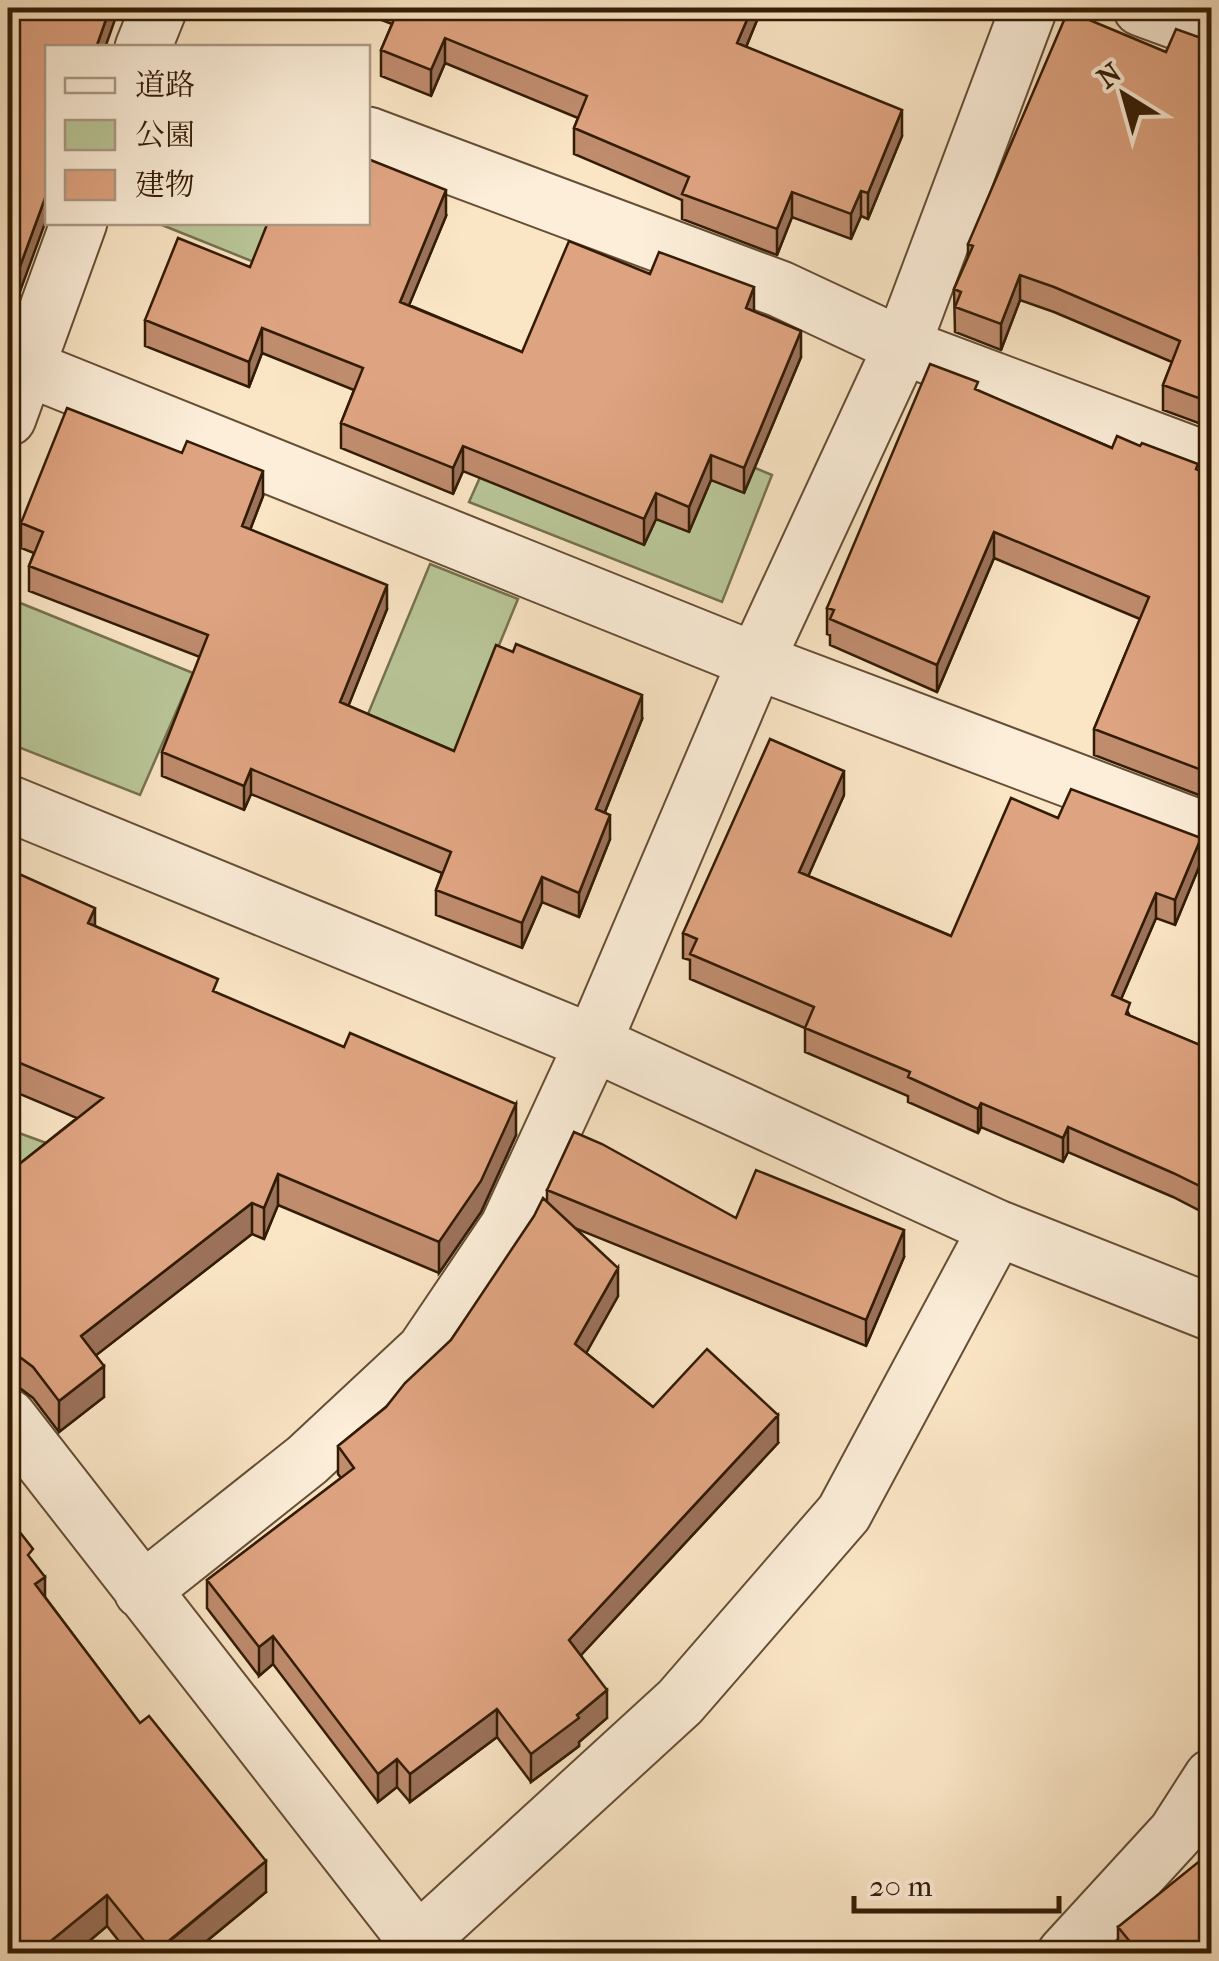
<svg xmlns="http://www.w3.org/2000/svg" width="1219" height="1961" font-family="'IM FELL French Canon','Noto Serif JP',serif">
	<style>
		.green { fill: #b9c698; stroke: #76714e; stroke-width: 2.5 }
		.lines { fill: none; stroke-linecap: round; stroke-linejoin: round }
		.street-casing { stroke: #654e35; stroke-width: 59 }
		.street { stroke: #fceed9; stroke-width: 55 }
		.wall { fill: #bf8c6e; stroke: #331c05; stroke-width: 2.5 }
		.shaded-wall { fill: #9b725a; stroke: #331c05; stroke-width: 2.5 }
		.building { fill: #dea380; stroke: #331c05; stroke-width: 2.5 }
	</style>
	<rect width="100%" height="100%" fill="#fae5c5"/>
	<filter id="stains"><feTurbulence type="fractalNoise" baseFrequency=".002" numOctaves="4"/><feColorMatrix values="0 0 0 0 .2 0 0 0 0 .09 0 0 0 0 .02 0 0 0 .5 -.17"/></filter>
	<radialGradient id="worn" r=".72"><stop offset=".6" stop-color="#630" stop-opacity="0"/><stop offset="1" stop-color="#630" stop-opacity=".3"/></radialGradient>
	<path class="green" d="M157,223H276L259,264Z
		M526,374L772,475L722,602L469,502Z
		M430,564L518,599L451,762L363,726Z
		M8,598L193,673L140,795L8,743Z
		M8,1129L68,1151L8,1196Z"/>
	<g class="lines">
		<g class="street-casing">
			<path id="street" d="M1141,8L1212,34
				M143,48L159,8
				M368,135L780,289L902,346L1212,462
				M25,367L756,661L1212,833
				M8,418L79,222
				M8,803L593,1043L997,1228L1212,1313
				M8,1417L427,1954
				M142,1591L307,1460L425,1350L508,1227L593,1043L756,661L902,346L1029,8
				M418,1942L680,1702L844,1513L997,1228
				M1065,1954L1176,1833L1212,1777"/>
		</g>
		<use href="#street" class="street"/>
	</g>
	<path class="wall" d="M351,8H762L746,47L902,136L868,219L861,216L851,239L792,217L777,255L682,219V200L574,154V128L578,118L445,63L431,96L381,76V50L392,24Z
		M1201,38L1212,39V428L1163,410V385L1172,362L1054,312L1020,300L1001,350L955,332L954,289L968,258V244L1166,52Z
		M446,216L409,305L522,352L650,274L754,312L801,357L744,493L711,480L689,532L656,519L644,545L463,471L453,494L341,448V423L354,390L262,353L249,387L145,346V320L250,267Z
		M978,391L1112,448L1198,470L1212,476V800L1094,755V729L1140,619L994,558L937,692L830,645V635L827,634V608Z
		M263,496L250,530L387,609L348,706L454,751L642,719L605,812L610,839L579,917L542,902L522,948L436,915V890L442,873L251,794L244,810L162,776V752L200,657L29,591V566L34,553L21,548V523Z
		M844,795L808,876L951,936L1058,818L1201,862L1175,925L1156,918L1121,999L1130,1016L1212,1050V1217L1173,1197L1068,1152L1063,1162L981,1127L978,1133L908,1102V1096L805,1052V1028L690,979V960L683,958V933Z
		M8,869L95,926L218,994L516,1135L481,1212L439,1273L278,1205L264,1239L252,1234L96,1355L104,1397L59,1432L33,1398L21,1389L8,1387V1173L77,1118L8,1089Z
		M547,1190L736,1218L904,1257L866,1346L575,1228L618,1296L586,1353L653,1407L778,1443L581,1655L607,1718L579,1742V1746L531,1782L497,1737L410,1802L397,1787L378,1802L273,1664L259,1676L207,1608V1580L341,1478L338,1474V1446L386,1407L451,1340L547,1202Z
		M33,1563L45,1597L266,1892L191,1954H129L107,1926L74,1954H8Z
		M1118,1927L1212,1954H1118Z"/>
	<path class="shaded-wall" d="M110,8H119L105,48H96Z
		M752,8H762L737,69V43Z
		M445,38V63L431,96V70Z
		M902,110V136L868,219V193Z
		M48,190V215L8,324V299Z
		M446,190V216L400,327V302Z
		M861,191V216L851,239V214Z
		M792,192V217L777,255V229Z
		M1020,275V300L1001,350V324Z
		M754,287V313L746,308Z
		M262,328V353L249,387V362Z
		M801,331V357L744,493V468Z
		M463,446V471L453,494V468Z
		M711,455V480L689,532V507Z
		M263,471V496L242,551V526Z
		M656,493V519L644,545V519Z
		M994,532V558L937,692V665Z
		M387,585V609L340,727V702Z
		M642,695V719L596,834V809Z
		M251,769V794L244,810V786Z
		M844,771V795L799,897V872Z
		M610,815V839L579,917V893Z
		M1201,838V862L1175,925V900Z
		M542,877V902L522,948V923Z
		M1156,893V918L1112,1020V995Z
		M95,908V939L88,923Z
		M981,1103V1127L978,1133V1109Z
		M516,1104V1135L481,1212L439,1273V1242Z
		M1068,1127V1152L1063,1162V1138Z
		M278,1174V1205L264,1239V1208Z
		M252,1203V1234L81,1367V1336Z
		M904,1230V1257L866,1346V1320Z
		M618,1268V1296L575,1373V1344Z
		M104,1366V1397L59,1432V1401Z
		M778,1415V1443L569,1668V1640Z
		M45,1577V1608L35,1584Z
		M273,1636V1664L259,1676V1647Z
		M607,1690V1718L579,1742V1746L531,1782V1754Z
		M497,1709V1737L410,1802V1774Z
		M397,1759V1787L378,1802V1774Z
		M266,1861V1892L191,1954H154Z
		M107,1895V1926L74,1954H35Z"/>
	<path class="building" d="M8,8H110L96,48H48V190L8,299Z
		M399,8H752L737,43L902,110L868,193L861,191L851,214L792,192L777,229L682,194L689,177L574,128L587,96L445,38L431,70L381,50Z
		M1068,11L1166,52L1176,29L1201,38L1212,39V403L1163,385L1180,341L1054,287L1020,275L1001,324L955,307L961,292L954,289L973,246L968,244Z
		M368,159L446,190L400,302L522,352L569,241L650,274L659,252L754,287L746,308L801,331L744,468L711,455L689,507L656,493L644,519L463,446L453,468L341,423L363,368L262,328L249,362L145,320L178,238L250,267L268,222H368Z
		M930,364L978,382L975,389L1112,448L1117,436L1140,446L1142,443L1198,464L1196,469L1212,476V774L1094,729L1149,597L994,532L937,665L830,619L834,610L827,608Z
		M67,408L182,453L187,441L263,471L242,526L387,585L340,702L454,751L496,645L513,652L516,644L642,695L596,809L610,815L579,893L542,877L522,923L436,890L451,852L251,769L244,786L162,752L208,635L29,566L43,532L21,523Z
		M770,739L844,771L799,872L951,936L1011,798L1058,818L1071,789L1201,838L1175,900L1156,893L1112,995L1130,1003L1126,1014L1212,1050V1192L1173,1173L1068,1127L1063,1138L981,1103L978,1109L908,1077L910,1072L805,1028L814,1007L690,954L697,939L683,933Z
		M8,869L95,908L88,923L218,979L213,991L344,1047L350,1033L516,1104L481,1181L439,1242L278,1174L264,1208L252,1203L81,1336L104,1366L59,1401L33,1367L21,1358L8,1356V1173L103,1098L8,1058Z
		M574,1132L602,1144L736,1218L756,1170L904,1230L866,1320L547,1190Z
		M543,1198L618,1268L575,1344L653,1407L707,1349L778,1415L569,1640L607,1690L577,1715L579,1718L531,1754L497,1709L410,1774L397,1759L378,1774L273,1636L259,1647L207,1580L354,1468L338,1446L386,1407L405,1383L451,1340L534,1216Z
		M8,1517L33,1549L28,1555L45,1577L35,1584L140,1723L149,1716L266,1861L154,1953L107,1895L35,1954H8Z
		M1212,1851V1954H1140L1118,1927Z"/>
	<rect width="1219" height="1961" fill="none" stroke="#fae5c5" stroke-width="40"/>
	<rect x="10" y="10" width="1199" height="1941" fill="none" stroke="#331c05" stroke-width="5"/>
	<rect x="20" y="20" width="1179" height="1921" fill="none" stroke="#331c05" stroke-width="2.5"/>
	<rect x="45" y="45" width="325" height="180" fill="#fceed9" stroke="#ac9a84" stroke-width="2.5"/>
	<rect x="65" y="78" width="50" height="15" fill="#fceed9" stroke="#ac9a84" stroke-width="2.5"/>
	<text x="135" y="95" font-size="30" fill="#331c05">道路</text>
	<rect x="65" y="120" width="50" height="30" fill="#b9c698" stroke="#ac9a84" stroke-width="2.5"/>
	<text x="135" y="145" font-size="30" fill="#331c05">公園</text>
	<rect x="65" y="170" width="50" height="30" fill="#dea380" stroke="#ac9a84" stroke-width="2.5"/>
	<text x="135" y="195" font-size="30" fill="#331c05">建物</text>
	<g transform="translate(1124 95) rotate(323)" stroke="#fceed9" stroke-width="8" paint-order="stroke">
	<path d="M0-8L18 38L0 25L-18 38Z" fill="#331c05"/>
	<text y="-15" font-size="28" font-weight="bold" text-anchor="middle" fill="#331c05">N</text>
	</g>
	<path d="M854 1896v15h205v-15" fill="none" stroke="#331c05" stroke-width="5"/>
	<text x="869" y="1896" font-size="30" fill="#331c05" stroke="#fceed9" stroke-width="8" paint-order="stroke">20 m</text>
	<rect width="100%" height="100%" filter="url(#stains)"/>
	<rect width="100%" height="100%" fill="url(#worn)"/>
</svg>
